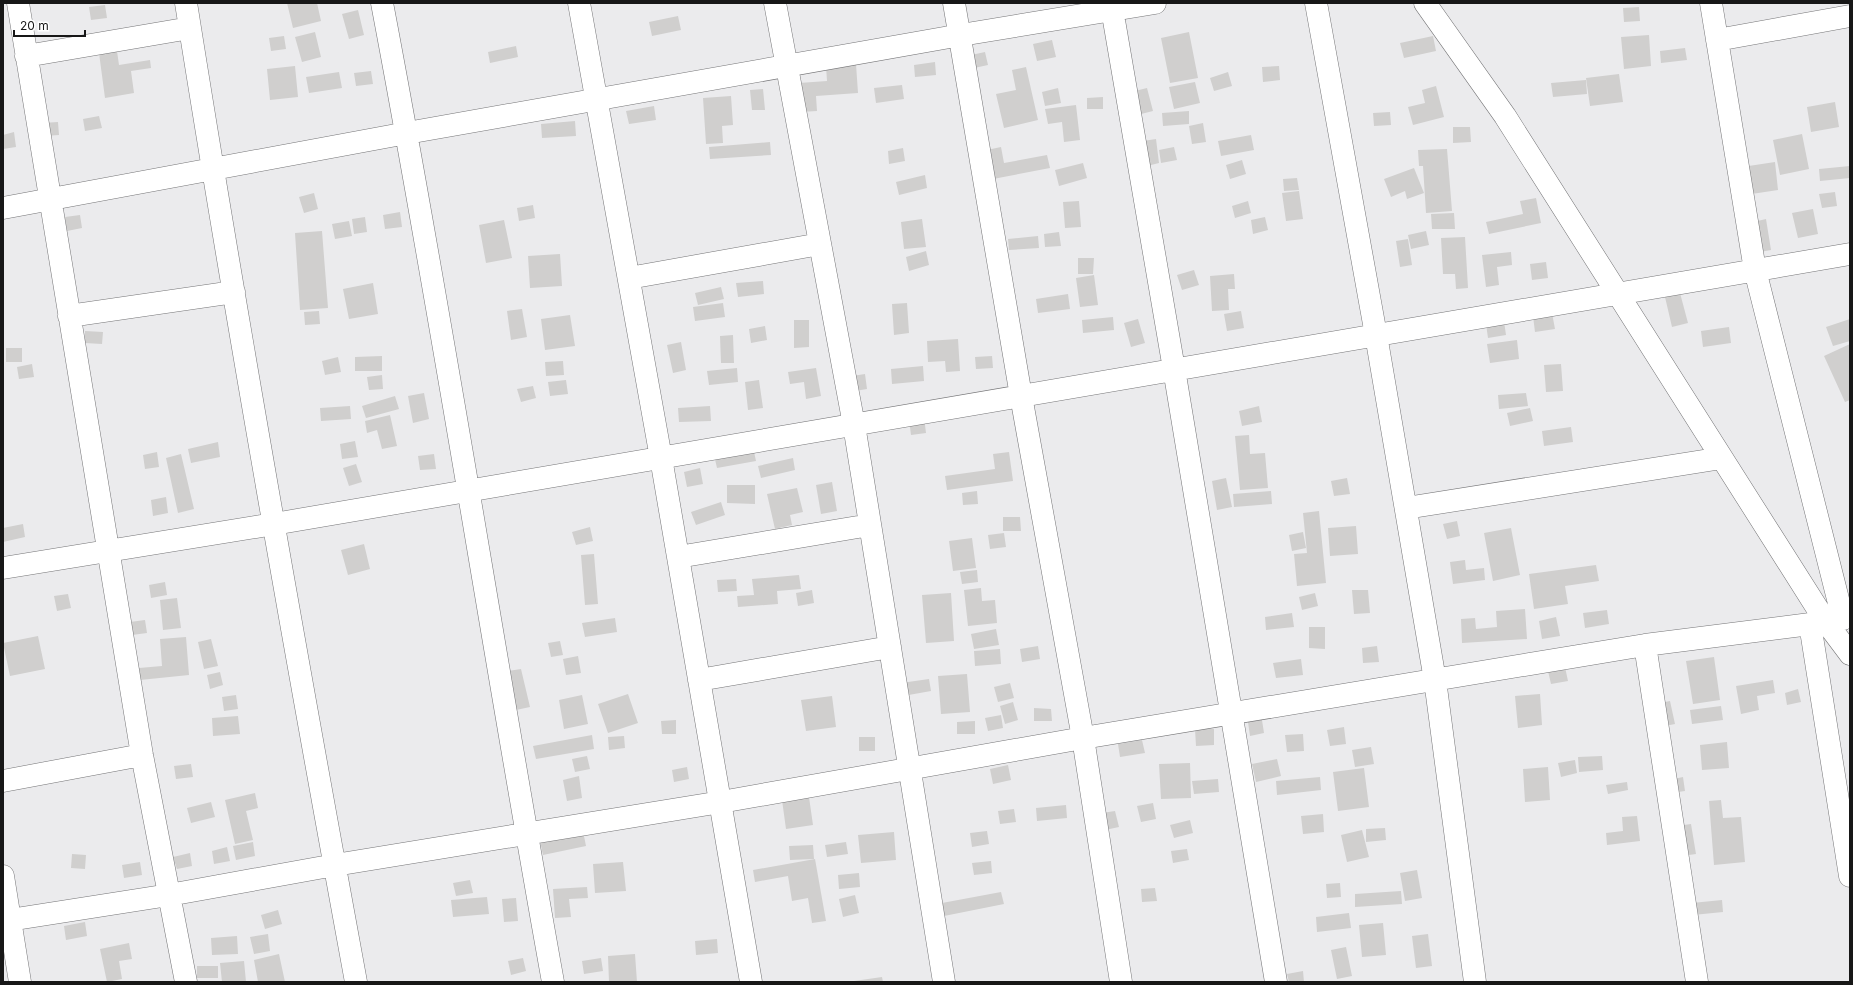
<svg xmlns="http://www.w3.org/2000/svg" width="1853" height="985" font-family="Inter,sans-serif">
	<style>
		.building { fill: #d0cfce }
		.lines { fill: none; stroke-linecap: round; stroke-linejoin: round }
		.street-casing { stroke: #757577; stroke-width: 23 }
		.street { stroke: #fff; stroke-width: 22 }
	</style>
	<rect width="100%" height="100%" fill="#ebebed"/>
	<path class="building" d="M287,3H317L321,21L293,28Z
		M105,5L107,18L91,20L89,7Z
		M1639,7L1640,21L1624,22L1623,8Z
		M358,10L364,35L349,39L342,14Z
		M678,16L681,30L652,36L649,22Z
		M315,32L321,57L302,62L295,37Z
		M1189,32L1198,78L1170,83L1161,38Z
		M1649,35L1651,66L1624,69L1621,37Z
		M284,36L286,49L271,51L269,38Z
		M1433,36L1436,51L1404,58L1400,43Z
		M1052,40L1056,57L1037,61L1033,44Z
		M516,46L518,57L490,63L488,52Z
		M1685,48L1687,60L1661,63L1660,51Z
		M117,51L119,65L150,60L151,68L131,71L134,93L105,98L99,53Z
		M985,52L988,65L965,70L962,57Z
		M935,62L936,75L915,77L914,65Z
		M856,64L858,93L816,96L817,111L801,112L799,83L827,81L826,66Z
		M295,66L298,97L270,100L267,69Z
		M1279,66L1280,80L1263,82L1262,67Z
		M1026,67L1038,120L1004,128L996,94L1016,90L1012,70Z
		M371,71L373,84L356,86L354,73Z
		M339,72L342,88L309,93L306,77Z
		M1228,72L1232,86L1214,91L1210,78Z
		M1619,74L1623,102L1590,106L1586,78Z
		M1586,80L1587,94L1553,97L1551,83Z
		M1195,82L1200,103L1174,109L1169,87Z
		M902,85L904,99L876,103L874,88Z
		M1436,86L1444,117L1413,125L1408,107L1425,103L1422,90Z
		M1058,88L1061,103L1045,106L1042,92Z
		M1147,88L1153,111L1141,114L1135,91Z
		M763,89L765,110H752L750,90Z
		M731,96L733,125L722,126L723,143L706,144L703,98Z
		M1103,97V109H1087V98Z
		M1835,102L1839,127L1811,132L1807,107Z
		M1076,105L1080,140L1064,142L1062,122L1048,124L1045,109Z
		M654,106L656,120L629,124L626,111Z
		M1189,111V124L1163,126L1162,113Z
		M1390,112L1391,125L1374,126L1373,113Z
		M99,116L102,128L85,131L83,119Z
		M575,121L576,136L542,138L541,124Z
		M58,122L59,135L44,136L42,123Z
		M1203,123L1206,142L1192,144L1189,126Z
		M1453,127H1470L1471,142L1453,143Z
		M14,132L16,147L3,149V135Z
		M1802,134L1809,169L1780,175L1773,140Z
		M1251,135L1254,150L1221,156L1218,141Z
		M1156,139L1159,163L1147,166L1143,141Z
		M770,142L771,155L710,159L709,147Z
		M1001,147L1004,163L1047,155L1050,168L993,179L987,150Z
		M1174,147L1177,160L1161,163L1159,150Z
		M903,148L905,161L889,164L888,151Z
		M1447,149L1452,211L1426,213L1423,166H1419L1418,150Z
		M1242,160L1246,174L1230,179L1226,165Z
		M1775,162L1778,190L1745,195L1742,167Z
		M1083,163L1087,178L1059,186L1055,170Z
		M1850,166V178L1820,181L1819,169Z
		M1414,168L1424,193L1407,199L1405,191L1391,197L1384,179Z
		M925,175L927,188L899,195L896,182Z
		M1297,178L1299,190L1284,191L1283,179Z
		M1299,191L1303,219L1286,221L1282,193Z
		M1835,192L1837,206L1822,208L1819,194Z
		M314,193L318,209L304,213L299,197Z
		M1536,198L1541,223L1489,234L1486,222L1523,214L1520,201Z
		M1079,201L1081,227L1065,228L1063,202Z
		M1248,201L1251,213L1235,218L1232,206Z
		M533,205L535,218L519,221L517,208Z
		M1813,209L1818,234L1798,238L1792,213Z
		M400,212L402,227L385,229L383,215Z
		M1454,213L1455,229H1432L1431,214Z
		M80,215L82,228L67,231L65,217Z
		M365,217L367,232L354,234L352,219Z
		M1265,217L1268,230L1253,234L1251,220Z
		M922,219L926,247L904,249L901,222Z
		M1766,219L1771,250L1754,253L1749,223Z
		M504,220L512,258L486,263L479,225Z
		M349,221L352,236L335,239L332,224Z
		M322,231L328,308L300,310L295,233Z
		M1426,231L1429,245L1411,249L1408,235Z
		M1059,232L1061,246L1045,247L1044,234Z
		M1038,236L1039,248L1009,250L1008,239Z
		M1465,237L1468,288L1456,289L1455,274H1443L1441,238Z
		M1408,239L1412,265L1400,267L1396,241Z
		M926,251L929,265L909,271L906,257Z
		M1511,252L1512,265L1497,267L1499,285L1486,287L1482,255Z
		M560,254L562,286L530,288L528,256Z
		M1078,258H1094L1093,274H1078Z
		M1546,262L1548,278L1532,280L1530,264Z
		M1194,270L1199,285L1182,290L1177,275Z
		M1234,274L1235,289H1228L1229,310L1212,311L1210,276Z
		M1094,275L1098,305L1080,307L1076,278Z
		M763,281L764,294L738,297L736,283Z
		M373,283L378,314L349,319L343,289Z
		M721,287L724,299L698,305L695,293Z
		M1680,293L1688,323L1672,327L1665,297Z
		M1068,294L1070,309L1038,313L1036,299Z
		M723,303L725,317L695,321L693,307Z
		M907,303L909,333L894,335L892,304Z
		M522,309L527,337L511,340L507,311Z
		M319,311L320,324L305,325L304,312Z
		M1241,311L1244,328L1227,331L1224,314Z
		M1552,313L1555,329L1535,332L1533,316Z
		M570,315L575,346L545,350L541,319Z
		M1113,317L1114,330L1083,333L1082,320Z
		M1138,319L1145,343L1131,347L1124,323Z
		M1850,319V341L1833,346L1826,327Z
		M794,320H809V347L794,348Z
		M1504,321L1506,335L1488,338L1486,324Z
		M765,326L767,340L751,343L749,329Z
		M1729,327L1731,343L1703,347L1701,331Z
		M85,331L103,332L102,344L85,343Z
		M733,335L734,363H721L720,336Z
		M958,339L960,371L946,372L945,361L928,362L927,341Z
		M1517,340L1519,359L1490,363L1487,344Z
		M681,342L686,370L673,373L667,345Z
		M1850,344V400L1845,402L1824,356Z
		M6,348H22V362H6Z
		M382,356V371H355V357Z
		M992,356L993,368L976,369L975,357Z
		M338,357L341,372L325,375L322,361Z
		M563,361L564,375L546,376L545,362Z
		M32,364L34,377L19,379L17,367Z
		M1561,364L1563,391L1546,392L1544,365Z
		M923,366L924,381L892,384L891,369Z
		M737,368L738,382L709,385L707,371Z
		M816,368L821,396L806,399L804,382L790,384L788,372Z
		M865,374L867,389L855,391L852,376Z
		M382,375L383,389L369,390L367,377Z
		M566,380L568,394L550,396L548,382Z
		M759,380L763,408L748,410L745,382Z
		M533,386L536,398L521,402L517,389Z
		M424,393L429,419L413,423L408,396Z
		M1526,393L1528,406L1499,409L1498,395Z
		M395,396L399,409L366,418L362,406Z
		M350,406L351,419L321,421L320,408Z
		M710,406L711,421L679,422L678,408Z
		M1259,406L1262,422L1242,426L1239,411Z
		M1530,408L1533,421L1510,426L1507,413Z
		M390,415L397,446L382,449L377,430L367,433L365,421Z
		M924,417L926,433L911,435L909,419Z
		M1571,427L1573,442L1544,446L1542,431Z
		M1249,435L1250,454L1265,453L1268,488L1240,490L1235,436Z
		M355,441L358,457L342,459L340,444Z
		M218,442L220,457L191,463L188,449Z
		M753,447L756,461L717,468L714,455Z
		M157,452L159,467L145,469L143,455Z
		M1009,452L1013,481L947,490L945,476L995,469L993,454Z
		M181,454L194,509L178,513L166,458Z
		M434,454L436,469L420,470L418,456Z
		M793,458L795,470L761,478L758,466Z
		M356,464L362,482L349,486L343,468Z
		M700,468L703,484L687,487L684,472Z
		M1226,478L1232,507L1217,510L1212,481Z
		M1347,478L1350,494L1334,496L1331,481Z
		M832,482L837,511L821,514L816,485Z
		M727,485H755V504L727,503Z
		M797,488L803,512L790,515L792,525L775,529L767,494Z
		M977,491L978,504L963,505L962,493Z
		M1271,491L1272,504L1234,507L1233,494Z
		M166,497L168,513L153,516L151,500Z
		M721,502L725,515L696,525L691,512Z
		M1319,511L1326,583L1297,586L1294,554L1307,553L1303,513Z
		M1003,517H1020L1021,531H1003Z
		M1457,521L1460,536L1447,539L1443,524Z
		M23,524L25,537L3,542V528Z
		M1356,526L1358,554L1330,556L1328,528Z
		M590,527L593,541L576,545L572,532Z
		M1511,528L1520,575L1493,581L1484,533Z
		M1303,532L1306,548L1292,551L1289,535Z
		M1004,533L1006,547L990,549L988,535Z
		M972,538L976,568L953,571L949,541Z
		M364,544L370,569L348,575L341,550Z
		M594,554L598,604L585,605L581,555Z
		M1465,560L1466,570L1484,568L1485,580L1453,584L1450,562Z
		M1596,565L1599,581L1565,586L1568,604L1534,609L1529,574Z
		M977,570L978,582L962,584L960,572Z
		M799,575L801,589L777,591L778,604L738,607L737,596L754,595L752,579Z
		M736,579L737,591L718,592L717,580Z
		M165,582L167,595L151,598L149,585Z
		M981,588L982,601L995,600L997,623L968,626L964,590Z
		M812,590L814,603L798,606L796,593Z
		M1352,590H1368L1370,613L1354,614Z
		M951,593L954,641L926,643L922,595Z
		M1315,593L1318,606L1302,610L1299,597Z
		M68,594L71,608L57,611L54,596Z
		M177,598L181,628L163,630L160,600Z
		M1525,609L1527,639L1462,643L1461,619L1475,618L1476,629L1497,627L1496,611Z
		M1607,610L1609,624L1585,628L1583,613Z
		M1292,613L1294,627L1266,630L1265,617Z
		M1556,617L1560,636L1542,639L1539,621Z
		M615,618L617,632L585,637L582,623Z
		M145,620L147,633L132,635L130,622Z
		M1309,627H1325V649L1309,648Z
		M996,629L999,645L974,649L971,634Z
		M38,636L45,669L10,676L3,643Z
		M186,637L189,675L140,680L139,668L162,666L160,639Z
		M211,639L218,666L204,669L198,642Z
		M560,641L563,655L551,657L548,643Z
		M1038,646L1040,659L1022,662L1020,649Z
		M1377,646L1379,662L1363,663L1362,648Z
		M1000,649L1001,664L975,666L974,651Z
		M578,656L581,673L566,675L563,659Z
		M1714,657L1720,700L1693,704L1686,661Z
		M1301,659L1303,675L1276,678L1273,663Z
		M1565,667L1568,681L1551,684L1548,671Z
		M521,669L530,707L516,710L508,671Z
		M220,672L223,685L210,689L207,675Z
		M967,674L970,712L941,714L938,676Z
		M929,679L931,691L903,696L901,683Z
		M1773,680L1775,693L1757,696L1759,710L1741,714L1736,686Z
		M1010,683L1014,698L998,702L994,687Z
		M1798,689L1801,702L1787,705L1785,693Z
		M628,694L638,723L608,733L598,704Z
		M1540,694L1542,725L1518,728L1515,696Z
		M236,695L238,709L224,711L222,697Z
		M582,695L588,724L564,729L559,700Z
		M832,696L836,727L806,731L801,700Z
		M1670,701L1675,724L1660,727L1655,704Z
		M1013,702L1018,720L1005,724L1000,706Z
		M1721,706L1723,720L1692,724L1690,710Z
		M1034,708L1051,709L1052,721H1034Z
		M1001,715L1003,728L988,731L985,718Z
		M238,716L240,734L213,736L212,718Z
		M676,720V734H662L661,721Z
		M1262,720L1264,733L1250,736L1248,722Z
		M975,721V734H957V722Z
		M1344,727L1346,744L1330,746L1327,730Z
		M1195,729H1214V745L1196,746Z
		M1303,734L1304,751L1287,752L1285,735Z
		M592,735L594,749L536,759L533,746Z
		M624,736L625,748L609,750L608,737Z
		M859,737H875V751H859Z
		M1142,740L1145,753L1120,757L1118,744Z
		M1727,742L1729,768L1702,770L1700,745Z
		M1371,747L1374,764L1355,767L1352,750Z
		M587,756L590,769L575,772L572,759Z
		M1602,756L1603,770L1579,772L1578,757Z
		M1277,759L1281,776L1256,782L1252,764Z
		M1575,760L1577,773L1561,777L1558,763Z
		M1190,763L1191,798L1161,799L1159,764Z
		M191,764L193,777L176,779L174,766Z
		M1008,765L1011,780L993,784L990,769Z
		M687,767L689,779L674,782L672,770Z
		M1548,767L1550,800L1525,802L1523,769Z
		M1364,768L1369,807L1338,811L1333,772Z
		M579,776L582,798L567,801L563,780Z
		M1320,777L1321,790L1277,795L1276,781Z
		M1683,777L1685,791L1671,793L1669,780Z
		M1218,779L1219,792L1194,794L1192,781Z
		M1627,782L1628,790L1608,794L1606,785Z
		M255,793L258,808L246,811L253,840L235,844L225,800Z
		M809,797L813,825L786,829L782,800Z
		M1721,800L1723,818L1741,817L1745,862L1714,865L1709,801Z
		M211,802L215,817L191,823L187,808Z
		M1153,803L1156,819L1141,822L1137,806Z
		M1066,805L1067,818L1037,821L1036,808Z
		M1014,809L1016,822L1000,824L998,811Z
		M1115,811L1119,827L1105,830L1102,813Z
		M1323,814L1324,832L1303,834L1301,816Z
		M1637,816L1640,841L1607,845L1606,833L1623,831L1622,817Z
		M1190,820L1193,833L1174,838L1170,825Z
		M1691,824L1696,854L1682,856L1677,826Z
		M1385,828L1386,840L1366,842V829Z
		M1362,830L1369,857L1347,862L1341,835Z
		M583,831L586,846L543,855L540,841Z
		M987,831L989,844L972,847L970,833Z
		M894,832L896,860L861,863L858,835Z
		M253,842L255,856L236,860L233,846Z
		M846,842L848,854L827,857L825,845Z
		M813,845L814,859L790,860L789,846Z
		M227,847L230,861L214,864L212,851Z
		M1187,849L1189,860L1173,863L1171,851Z
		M190,853L192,866L177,869L173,857Z
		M72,854L86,855L85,869L71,868Z
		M815,859L826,921L812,923L808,898L792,901L788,876L755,882L753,870Z
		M991,861L992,873L974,875L972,863Z
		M140,862L142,875L124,878L122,865Z
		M623,862L626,891L595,893L593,864Z
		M1417,870L1422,898L1405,901L1400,873Z
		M859,873L860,887L839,889L838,875Z
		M470,880L473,893L456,896L453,883Z
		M1340,883L1341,897L1327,898L1326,884Z
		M587,887L588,898L569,899L571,917L555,918L553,889Z
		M1155,888L1157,901L1142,902L1141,889Z
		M1401,891L1402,904L1355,907V894Z
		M1001,892L1004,904L944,916L942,903Z
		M855,895L859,913L843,917L839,899Z
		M487,897L489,914L453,917L451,900Z
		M516,898L518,921L504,922L502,899Z
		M1722,900L1723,912L1693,915L1692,903Z
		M278,910L282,924L265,929L261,915Z
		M1349,913L1351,928L1317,932L1316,917Z
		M85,922L87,936L66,940L64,926Z
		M1383,923L1386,955L1362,957L1359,925Z
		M268,934L270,951L254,954L250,937Z
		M1428,934L1432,966L1416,968L1412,936Z
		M237,936L238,954L212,955L211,938Z
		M717,939L718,953L696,955L695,941Z
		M129,943L132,959L119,961L122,979L107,982L100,949Z
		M1346,947L1352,976L1337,979L1331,950Z
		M279,954L285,982H258L254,960Z
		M635,954L637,982H609L608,956Z
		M523,958L526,971L511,975L508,961Z
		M601,958L603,971L584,974L582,961Z
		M244,961L246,982H222L220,963Z
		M197,966H218V978H197Z
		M1303,971L1304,982H1289L1287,974Z
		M882,977L883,982H854V981Z"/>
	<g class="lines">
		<g class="street-casing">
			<path id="street" d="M18,3L142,755L186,982
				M186,3C238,330 296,656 356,982
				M382,3C444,328 494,656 553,982
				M579,3L661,458L751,982
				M775,3L854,425L944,982
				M954,3L1021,396L1083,738L1121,982
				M1111,3L1174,369L1276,982
				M1316,3L1376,335L1435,680L1475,982
				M1425,3L1505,116L1826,622L1850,654
				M1711,3L1755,270L1843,619
				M1717,40L1850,16
				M26,56L190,28
				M3,208L407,133L961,35L1155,3
				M629,278L820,244
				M69,316L234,292
				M1406,508L1722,458
				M678,557L870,525
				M3,568L274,524L1850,254
				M1810,624L1850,876
				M1645,645L1697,982
				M699,680L890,647
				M3,781L142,755
				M3,876L20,982
				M3,921L169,895L335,865L721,802L1083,738L1645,645L1826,622L1850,617"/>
		</g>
		<use href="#street" class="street"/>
	</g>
	<rect width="1853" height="985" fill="none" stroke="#171717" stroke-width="8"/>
	<path d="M14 30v6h71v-6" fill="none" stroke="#171717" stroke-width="2"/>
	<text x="20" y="30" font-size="12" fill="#171717" stroke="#ffffff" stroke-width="3" paint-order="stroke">20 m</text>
</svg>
